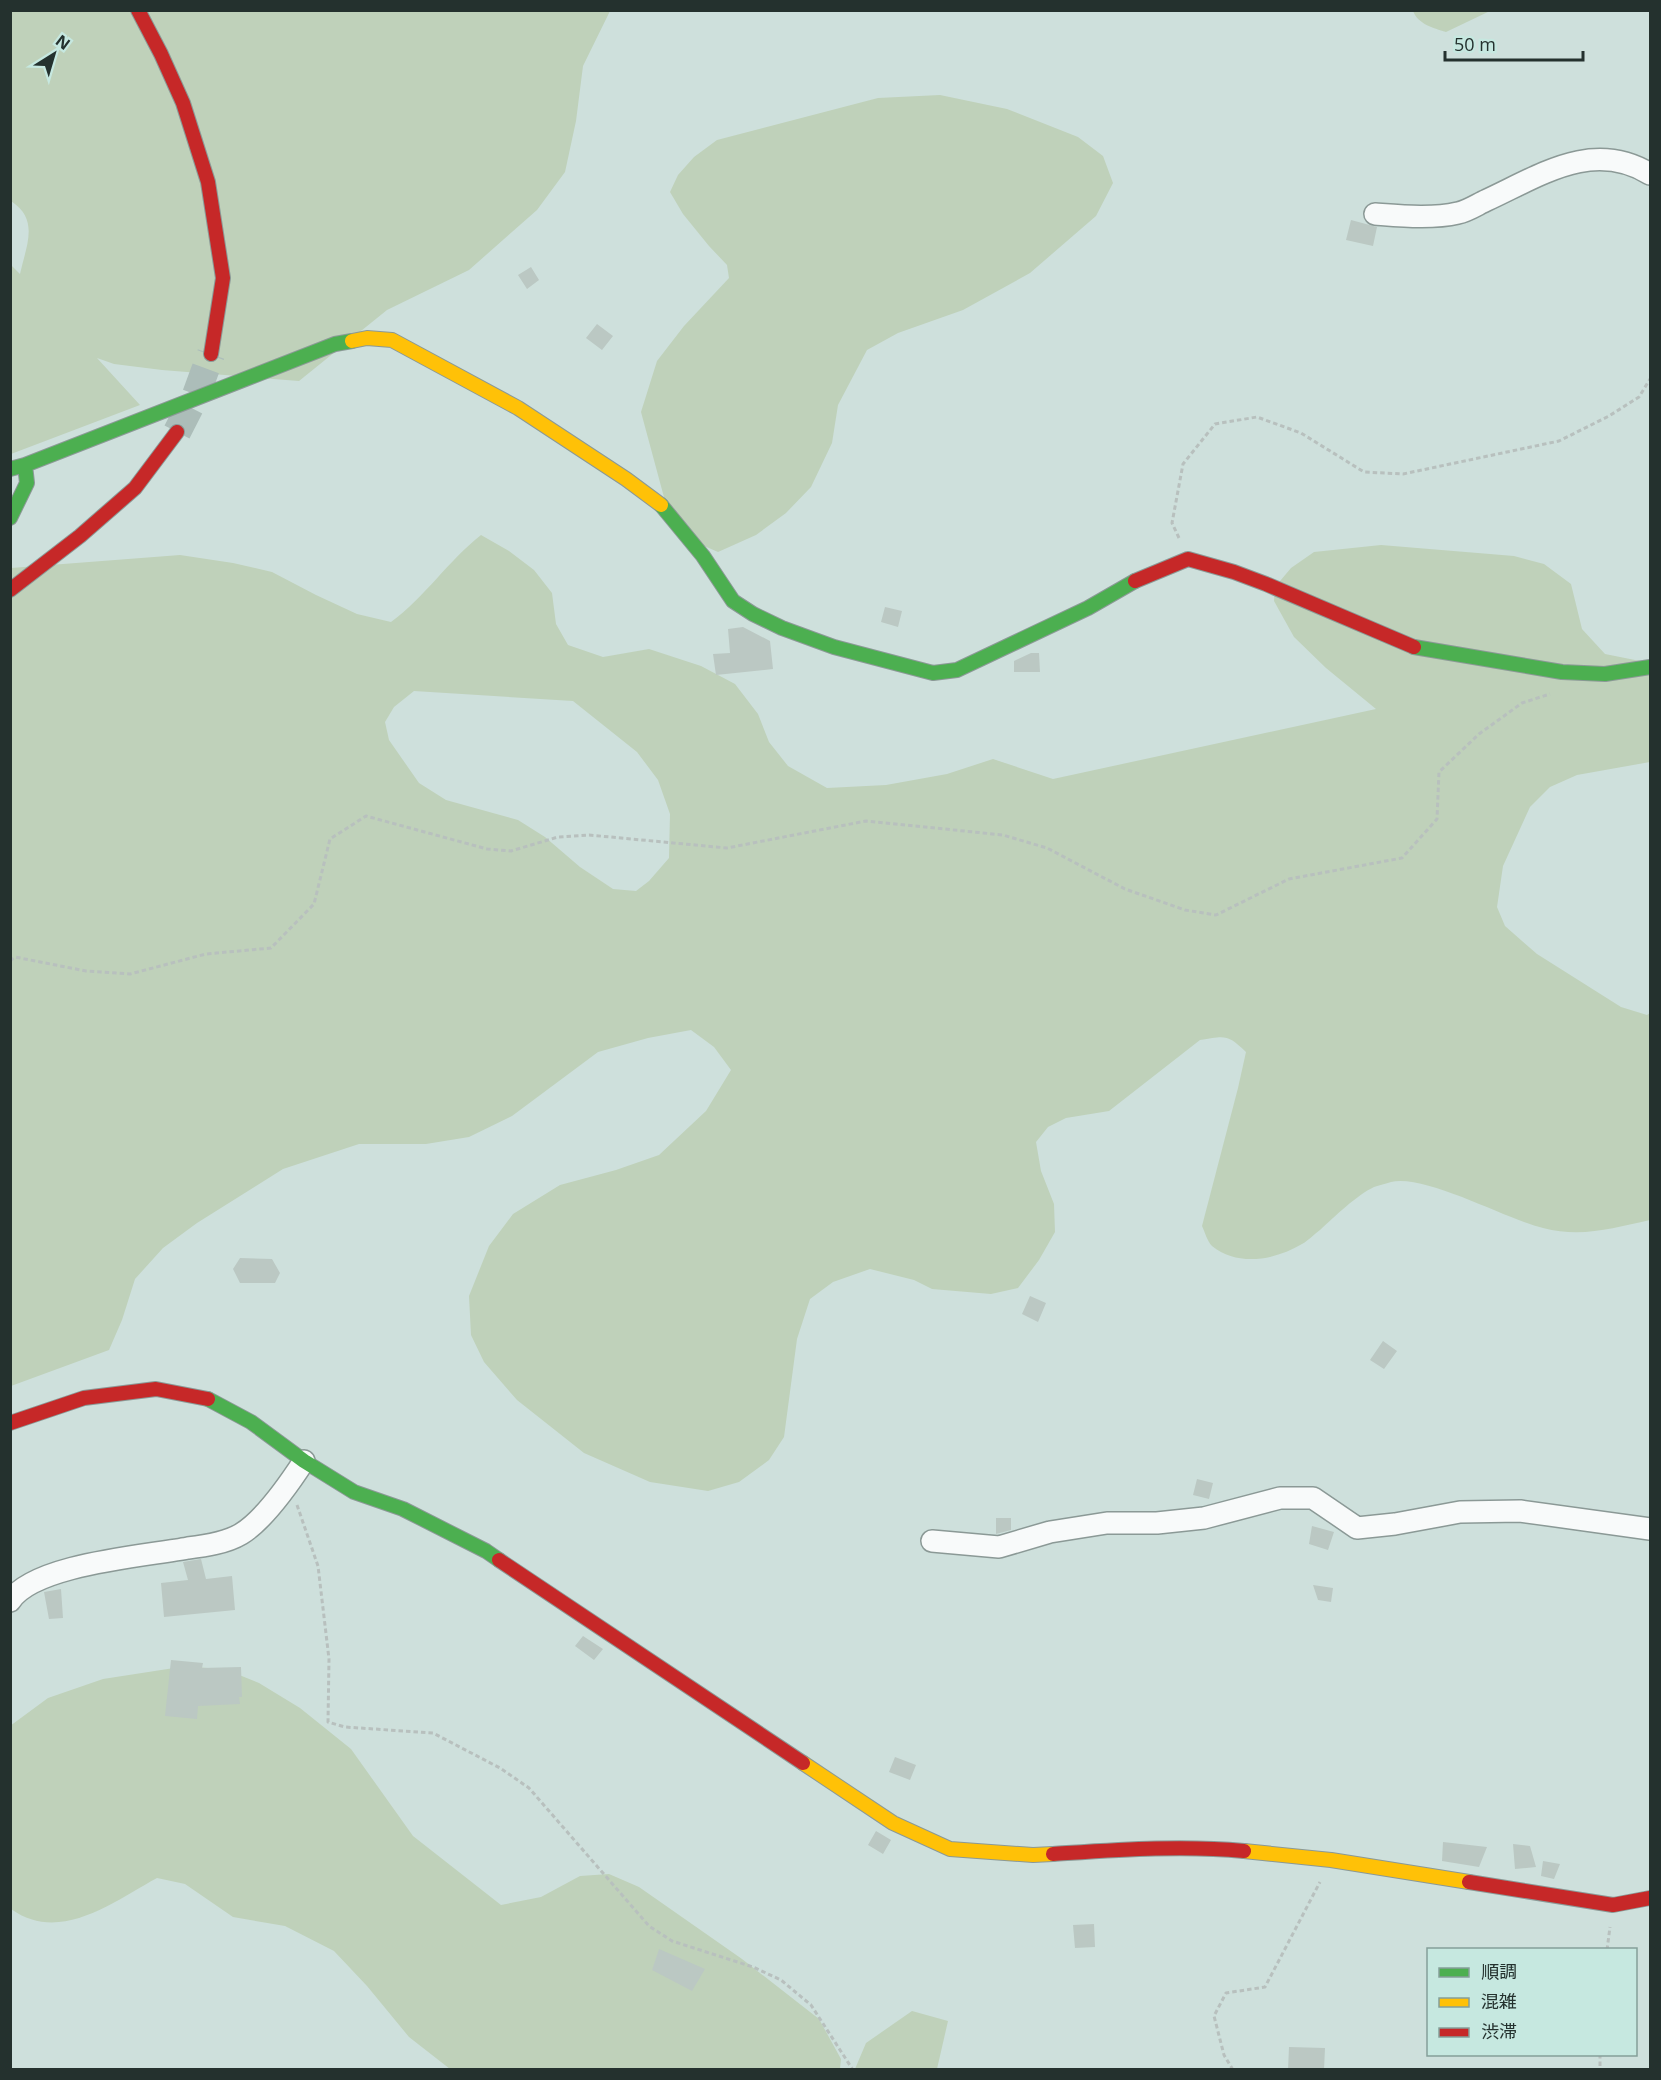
<svg xmlns="http://www.w3.org/2000/svg" width="1661" height="2080" font-family="'Open Sans','Noto Sans JP',sans-serif">
	<style>
		.green { fill: #bfd1ba; fill-rule: evenodd }
		.building { fill: #bbc8c3 }
		.lines { fill: none; stroke-linecap: round; stroke-linejoin: round }
		.secondary-tunnel { stroke: #acbdb9; stroke-width: 28; stroke-dasharray: 28 14; stroke-linecap: butt }
		.street-casing { stroke: #8b9996; stroke-width: 24 }
		.fast-casing { stroke: #8b9996; stroke-width: 16 }
		.slow-casing { stroke: #8b9996; stroke-width: 16 }
		.jam-casing { stroke: #8b9996; stroke-width: 16 }
		.path { stroke: #b8c0be; stroke-width: 3; stroke-dasharray: 4.5 3; stroke-linecap: butt }
		.street { stroke: #f8fafa; stroke-width: 21 }
		.fast { stroke: #4caf50; stroke-width: 14 }
		.slow { stroke: #ffc107; stroke-width: 14 }
		.jam { stroke: #c62828; stroke-width: 14 }
	</style>
	<rect width="100%" height="100%" fill="#cee0dc"/>
	<path class="green" d="M10,11H610L583,66L576,121L565,172L537,210L469,270L387,310L299,381L162,370L114,364L97,358L140,405L11,454V265L20,274C26,246 40,220 11,201Z
		M1413,11V10L1490,11L1446,32C1433,28 1418,24 1413,11Z
		M940,95L1007,109L1078,137L1103,156L1113,183L1096,216L1030,273L963,310L898,333L867,350L838,405L832,443L811,487L786,513L756,535L718,552L686,538L668,512L641,412L657,361L684,326L729,278L727,265L709,246L683,214L670,192L678,175L694,157L717,140L878,98Z
		M481,535L509,551L534,570L552,593L556,624L568,645L603,657L649,649L701,666L735,684L758,714L769,742L788,766L827,788L886,785L947,774L993,759L1053,779L1376,709L1326,668L1294,637L1274,601L1275,587L1291,568L1314,552L1381,545L1514,556L1544,564L1571,584L1582,629L1605,654L1645,662L1650,659V762L1577,775L1550,787L1530,807L1503,866L1497,907L1505,926L1537,954L1621,1007L1647,1015L1650,1013V1220C1613,1228 1582,1238 1543,1228C1505,1219 1426,1174 1391,1182C1386,1184 1379,1185 1374,1187C1357,1195 1334,1217 1320,1230C1314,1234 1308,1241 1302,1244C1275,1260 1238,1267 1212,1246C1207,1241 1205,1232 1202,1226L1238,1088L1246,1052C1227,1034 1226,1036 1200,1040L1109,1111L1066,1118L1048,1127L1036,1142L1041,1171L1054,1204L1055,1232L1039,1260L1018,1288L991,1294L932,1289L914,1280L870,1269L833,1282L810,1299L797,1339L784,1437L769,1460L739,1482L708,1491L650,1482L584,1453L517,1400L484,1362L471,1335L469,1296L489,1246L513,1214L560,1185L616,1170L659,1155L706,1111L731,1070L714,1047L691,1030L648,1038L598,1052L512,1116L469,1137L426,1144H359L283,1169L197,1223L163,1248L135,1279L122,1320L109,1350L11,1386V568L180,555L233,563L272,572L316,595L357,614L391,622C425,597 448,561 481,535ZM414,691L573,701L637,752L658,780L670,814L669,858L649,881L636,891L613,889L580,867L545,837L518,820L446,800L419,783L389,740L385,722L394,707Z
		M187,1666L227,1670L259,1683L300,1708L351,1749L413,1836L501,1905L541,1897L580,1876L609,1874L639,1887L742,1959L819,2019L841,2059L840,2069H450L409,2037L367,1986L334,1951L285,1926L233,1917L185,1884L157,1878C113,1902 60,1944 11,1909L10,1726L48,1698L103,1679Z
		M912,2011L948,2021L937,2069H855L866,2043Z"/>
	<path class="building" d="M1351,220L1377,227L1373,246L1346,240Z
		M531,267L539,280L527,289L518,275Z
		M597,324L613,336L602,350L586,338Z
		M885,607L902,611L898,627L881,622Z
		M743,627L770,641L773,669L716,675L713,654L730,653L728,629Z
		M1031,653H1039L1040,672H1014V661Z
		M240,1258L272,1259L280,1273L275,1283H240L233,1269Z
		M1030,1296L1046,1303L1038,1322L1022,1314Z
		M1383,1341L1397,1351L1384,1369L1370,1360Z
		M1197,1479L1213,1483L1209,1499L1193,1495Z
		M996,1518H1011V1530L996,1534Z
		M1312,1526L1334,1532L1328,1550L1309,1544Z
		M201,1559L206,1579L232,1576L235,1610L164,1617L161,1583L188,1580L183,1562Z
		M1313,1585L1333,1588L1331,1602L1318,1600Z
		M61,1589L63,1618L49,1619L44,1592Z
		M583,1636L603,1649L594,1660L575,1646Z
		M171,1660L203,1663L202,1668L241,1667L242,1697H239L240,1704L198,1706L197,1719L165,1716Z
		M895,1757L916,1765L910,1780L889,1772Z
		M876,1831L891,1840L883,1854L868,1845Z
		M1443,1842L1487,1847L1479,1867L1442,1861Z
		M1513,1844L1530,1846L1536,1867L1515,1869Z
		M1543,1861L1560,1864L1554,1879L1541,1876Z
		M1094,1924L1095,1947L1075,1948L1073,1925Z
		M659,1949L705,1969L692,1991L652,1970Z
		M1289,2047L1325,2048L1324,2070H1288Z"/>
	<g class="lines">
		<path class="secondary-tunnel" d="M177,432L196,395L211,354"/>
		<g class="street-casing">
			<path id="street" d="M1375,214C1402,216 1432,219 1458,213C1468,211 1478,204 1487,200C1541,175 1593,139 1650,174
				M932,1541L999,1547L1050,1532L1107,1523H1157L1204,1518L1280,1498H1313L1357,1528L1395,1524L1460,1512L1520,1511L1650,1529
				M10,1601C34,1564 146,1556 188,1548C205,1546 226,1543 241,1534C264,1520 289,1484 304,1461"/>
		</g>
		<g class="fast-casing">
			<path id="fast" d="M10,469L25,465L335,344L352,341
				M661,505L703,556L733,601L753,614L782,628L834,647L933,673L957,670L1088,608L1135,581
				M10,518L27,483L25,465
				M1414,647L1562,672L1605,674L1650,667
				M208,1399L251,1422L304,1461L354,1492L403,1509L486,1551L499,1560"/>
		</g>
		<g class="slow-casing">
			<path id="slow" d="M352,341L367,338L392,340L518,408L626,479L661,505
				M803,1763L893,1823L950,1849L1033,1855L1053,1854
				M1244,1851L1331,1860L1469,1882"/>
		</g>
		<g class="jam-casing">
			<path id="jam" d="M138,10L161,54L183,103L208,182L223,278L211,354
				M1135,581L1188,559L1234,572L1266,584L1414,647
				M10,590L80,536L135,488L177,432
				M10,1423L84,1398L156,1389L208,1399
				M499,1560L803,1763
				M1053,1854C1116,1850 1181,1845 1244,1851
				M1469,1882L1613,1905L1650,1898"/>
		</g>
		<path class="path" d="M1179,538L1172,523L1183,464L1215,424L1257,417L1301,433L1364,472L1403,474L1559,441L1609,416L1639,397L1650,379
			M10,961L15,957L86,971L130,974L206,954L271,948L314,904L330,839L366,816L487,849L511,851L558,837L589,835L727,848L866,821L1003,835L1047,848L1125,889L1185,910L1216,915L1289,879L1402,858L1437,819L1439,772L1479,734L1522,703L1550,694
			M297,1505L318,1566L329,1659L328,1722L345,1727L433,1733L500,1768L529,1788L649,1926L672,1941L753,1967L781,1980L811,2005L853,2070
			M1607,1950L1610,1927
			M1600,2054V2070
			M1233,2070L1224,2055L1214,2016L1226,1993L1265,1987L1320,1882"/>
		<use href="#street" class="street"/>
		<use href="#fast" class="fast"/>
		<use href="#slow" class="slow"/>
		<use href="#jam" class="jam"/>
	</g>
	<rect width="1661" height="2080" fill="none" stroke="#24312e" stroke-width="24"/>
	<rect x="1427" y="1948" width="210" height="108" fill="#c6e8e0" stroke="#859f99" stroke-width="1.5"/>
	<rect x="1439" y="1968" width="30" height="9" fill="#4caf50" stroke="#859f99" stroke-width="1.5"/>
	<text x="1481" y="1978" font-size="18" fill="#24312e">順調</text>
	<rect x="1439" y="1998" width="30" height="9" fill="#ffc107" stroke="#859f99" stroke-width="1.5"/>
	<text x="1481" y="2008" font-size="18" fill="#24312e">混雑</text>
	<rect x="1439" y="2028" width="30" height="9" fill="#c62828" stroke="#859f99" stroke-width="1.5"/>
	<text x="1481" y="2038" font-size="18" fill="#24312e">渋滞</text>
	<g transform="translate(54 54) rotate(37)" stroke="#c6e8e0" stroke-width="4.5" paint-order="stroke">
	<path d="M0-4.5L10 22L0 15L-10 22Z" fill="#24312e"/>
	<text y="-9" font-size="16" font-weight="bold" text-anchor="middle" fill="#24312e">N</text>
	</g>
	<path d="M1445 51v9h138v-9" fill="none" stroke="#24312e" stroke-width="3"/>
	<text x="1454" y="51" font-size="18" fill="#24312e" stroke="#c6e8e0" stroke-width="4.5" paint-order="stroke">50 m</text>
</svg>
